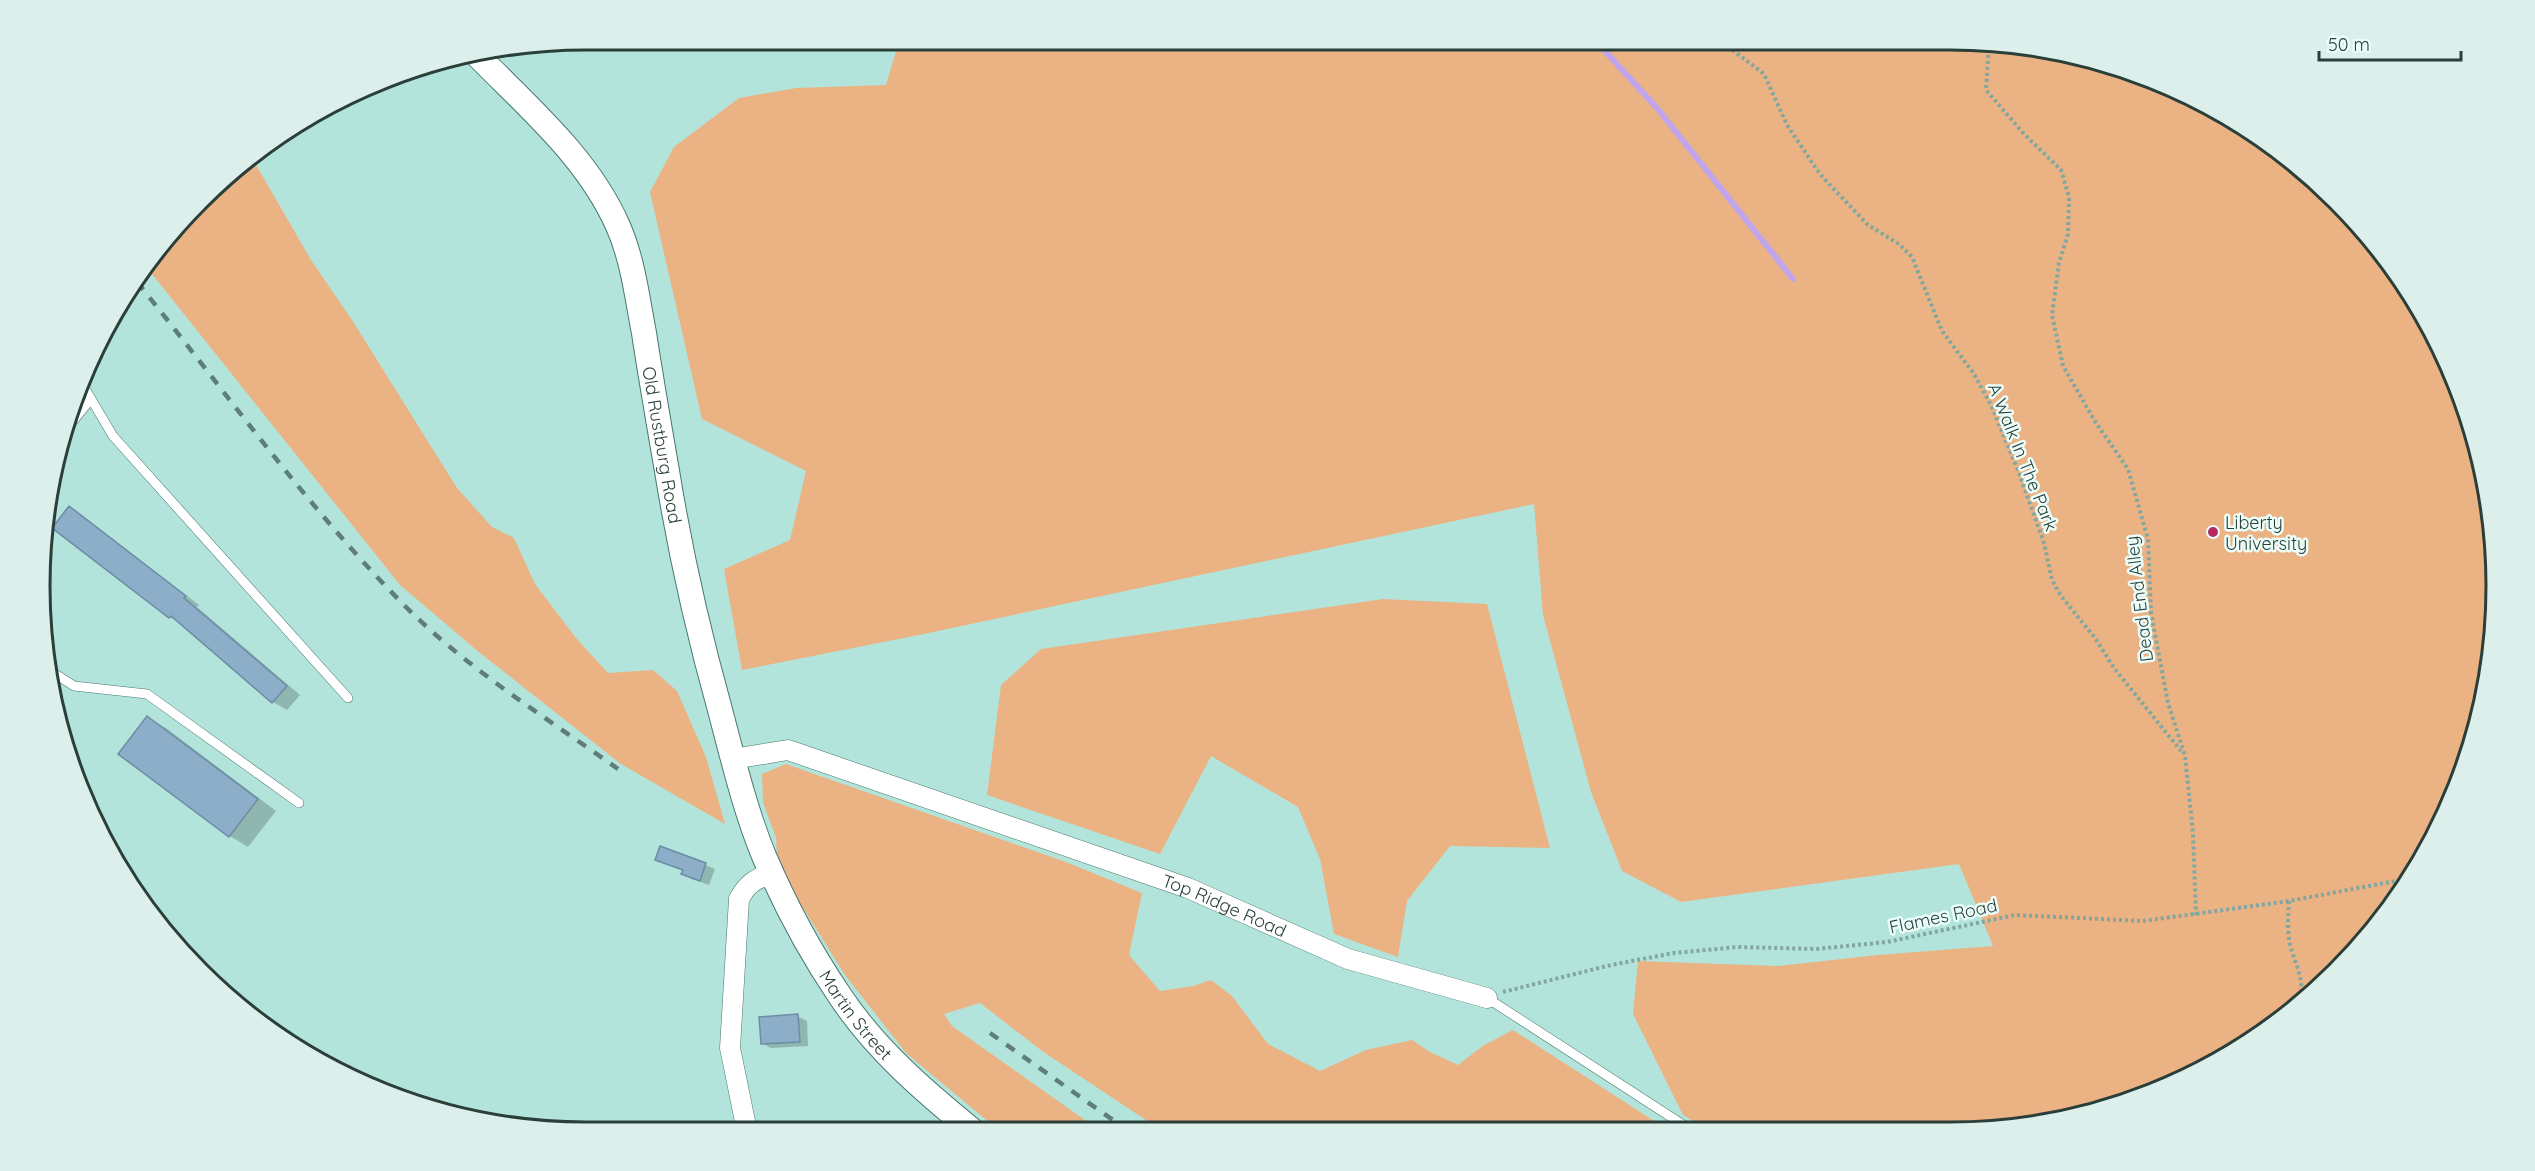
<svg xmlns="http://www.w3.org/2000/svg" width="2535" height="1171" font-family="Quicksand,sans-serif">
	<style>
		.green { fill: #ebb383 }
		.shadow { fill: #0003 }
		.lines { fill: none; stroke-linecap: round; stroke-linejoin: round }
		.stream { stroke: #c1a5ec; stroke-width: 6 }
		.building { fill: #8daec8; stroke: #6c8ca5; stroke-width: 1.5 }
		.service-casing { stroke: #49776f; stroke-width: 10 }
		.minor-casing { stroke: #49776f; stroke-width: 21 }
		.tertiary-casing { stroke: #49776f; stroke-width: 26 }
		.path { stroke: #81a7a0; stroke-width: 4; stroke-dasharray: 3 3; stroke-linecap: butt }
		.service { stroke: #fff; stroke-width: 9 }
		.minor { stroke: #fff; stroke-width: 20 }
		.tertiary { stroke: #fff; stroke-width: 24 }
		.rail { stroke: #5f7e78; stroke-width: 4.5; stroke-dasharray: 10 10; stroke-linecap: butt }
		.poi-dot { fill: #b52961; stroke: #ebfefa; stroke-width: 2 }
		.labels { text-anchor: middle; dominant-baseline: central; stroke-width: 5; stroke-linejoin: round; paint-order: stroke }
		.street-label { font-size: 18px; fill: #2a3e3a; stroke: #ebfefa }
		.poi-label { font-size: 18px; fill: #2a3e3a; stroke: #ebfefa; text-anchor: start }
		.rim { fill: none; stroke: #2a3e3a; stroke-width: 3 }
	</style>
	<rect width="100%" height="100%" fill="#b3e4db"/>
	<path class="green" d="M897,39H1950L2056,49L2158,80L2253,131L2336,199L2404,282L2454,376L2485,479L2496,585L2486,692L2455,794L2383,918L2282,1019L2159,1090L2021,1127L1705,1128L1683,1115L1633,1014L1638,961L1778,966L1878,955L1993,946L1959,864L1681,902L1622,871L1591,792L1543,615L1534,504L919,635L742,670L724,569L790,540L806,471L702,419L650,192L674,147L739,98L796,88L886,85L899,41Z
		M251,156L311,260L352,320L457,488L492,527L514,538L535,584L576,638L608,673L653,670L677,691L706,757L725,824L621,764L480,653L400,585L148,269L225,174Z
		M1383,599L1487,604L1550,848L1450,846L1407,901L1398,957L1334,934L1320,859L1298,807L1211,756L1160,854L987,795L1001,685L1041,649Z
		M786,764L1066,862L1142,893L1129,955L1160,991L1193,986L1211,980L1232,996L1268,1044L1320,1071L1366,1050L1412,1040L1430,1052L1458,1065L1484,1045L1513,1030L1665,1128L1161,1130L1042,1051L980,1003L944,1014L952,1026L1099,1130L1003,1131L991,1124L906,1053L845,975L793,892L777,859L776,838L763,802L762,774Z"/>
	<path class="shadow" d="M69,508L83,516L199,605L197,607L300,695L287,710L273,702L183,625L170,617Z
		M147,718L166,728L276,811L248,847L230,836Z
		M661,848L715,869L709,885L692,879L683,874L684,871L657,859Z
		M797,1016L807,1021L808,1046L771,1048L762,1043Z"/>
	<g class="lines">
		<path class="stream" d="M1594,39L1657,108L1793,279"/>
	</g>
	<path class="building" d="M69,506L186,596L184,598L287,686L272,703L171,616L169,618L52,528Z
		M147,716L258,799L229,837L118,754Z
		M660,846L706,863L700,881L681,874L683,870L655,860Z
		M798,1014L800,1042L761,1044L759,1017Z"/>
	<g class="lines">
		<g class="service-casing">
			<path id="service" d="M84,387L113,436L348,698
				M69,426L91,399
				M46,668L74,686L147,694L299,803
				M1487,998L1688,1128"/>
		</g>
		<g class="minor-casing">
			<g id="minor">
				<path id="s1" d="M733,759L788,750L1188,888L1348,959L1487,998"/>
				<path d="M747,1131L730,1048L739,899C747,884 755,879 772,873"/>
			</g>
		</g>
		<g class="tertiary-casing">
			<g id="tertiary">
				<path id="s2" d="M479,57C530,109 588,158 618,226C633,260 637,297 644,333C651,379 659,425 667,471C680,552 698,631 720,710C733,759 745,810 764,856C785,905 810,952 840,996C875,1049 924,1091 973,1131"/>
			</g>
		</g>
		<path class="path" d="M1718,39L1764,74L1787,125L1817,170L1829,184L1868,225L1899,244L1912,257L1942,331L1974,374L1991,405L2019,473L2044,543L2052,580L2061,596L2095,638L2114,668L2181,751
			M1989,43L1986,90L2024,134L2061,170L2069,197L2068,234L2059,263L2052,315L2063,366L2096,423L2128,469L2148,539L2151,613L2168,703L2185,756L2193,833L2196,915
			M2289,901C2288,916 2287,930 2290,945C2295,963 2305,981 2300,1001
			M1503,992L1611,965L1674,953L1738,947L1816,949L1887,942L2015,915L2143,921L2289,901L2406,879"/>
		<use href="#service" class="service"/>
		<use href="#minor" class="minor"/>
		<use href="#tertiary" class="tertiary"/>
		<path class="rail" d="M137,282C227,393 310,512 412,613C474,673 548,719 618,769
			M990,1033L1127,1130"/>
	</g>
	<circle class="poi-dot" cx="2213" cy="532" r="6"/>
	<g class="labels">
		<g class="street-label">
			<text stroke="none"><textPath href="#s2" startOffset="444">Old Rustburg Road</textPath></text>
			<text transform="translate(2023 457) rotate(68)">A Walk In The Park</text>
			<text transform="translate(2139 599) rotate(-97)">Dead End Alley</text>
			<text stroke="none"><textPath href="#s1" startOffset="519">Top Ridge Road</textPath></text>
			<text transform="translate(1943 916) rotate(-12)">Flames Road</text>
			<text stroke="none"><textPath href="#s2" startOffset="1052">Martin Street</textPath></text>
		</g>
		<g class="poi-label">
			<text x="2225" y="522">Liberty<tspan x="2225" dy="21">University</tspan></text>
		</g>
	</g>
	<path d="M0 0H2535V1171H0ZM586 50H1950A536 536 0 0 1 2486 586V586A536 536 0 0 1 1950 1122H586A536 536 0 0 1 50 586V586A536 536 0 0 1 586 50Z" fill="#dcefeb" fill-rule="evenodd"/>
	<path class="rim" d="M586 50H1950A536 536 0 0 1 2486 586V586A536 536 0 0 1 1950 1122H586A536 536 0 0 1 50 586V586A536 536 0 0 1 586 50Z"/>
	<path d="M2319 51v9h142v-9" fill="none" stroke="#2a3e3a" stroke-width="3"/>
	<text x="2328" y="51" font-size="18" fill="#2a3e3a" stroke="#ebfefa" stroke-width="4.5" paint-order="stroke">50 m</text>
</svg>
